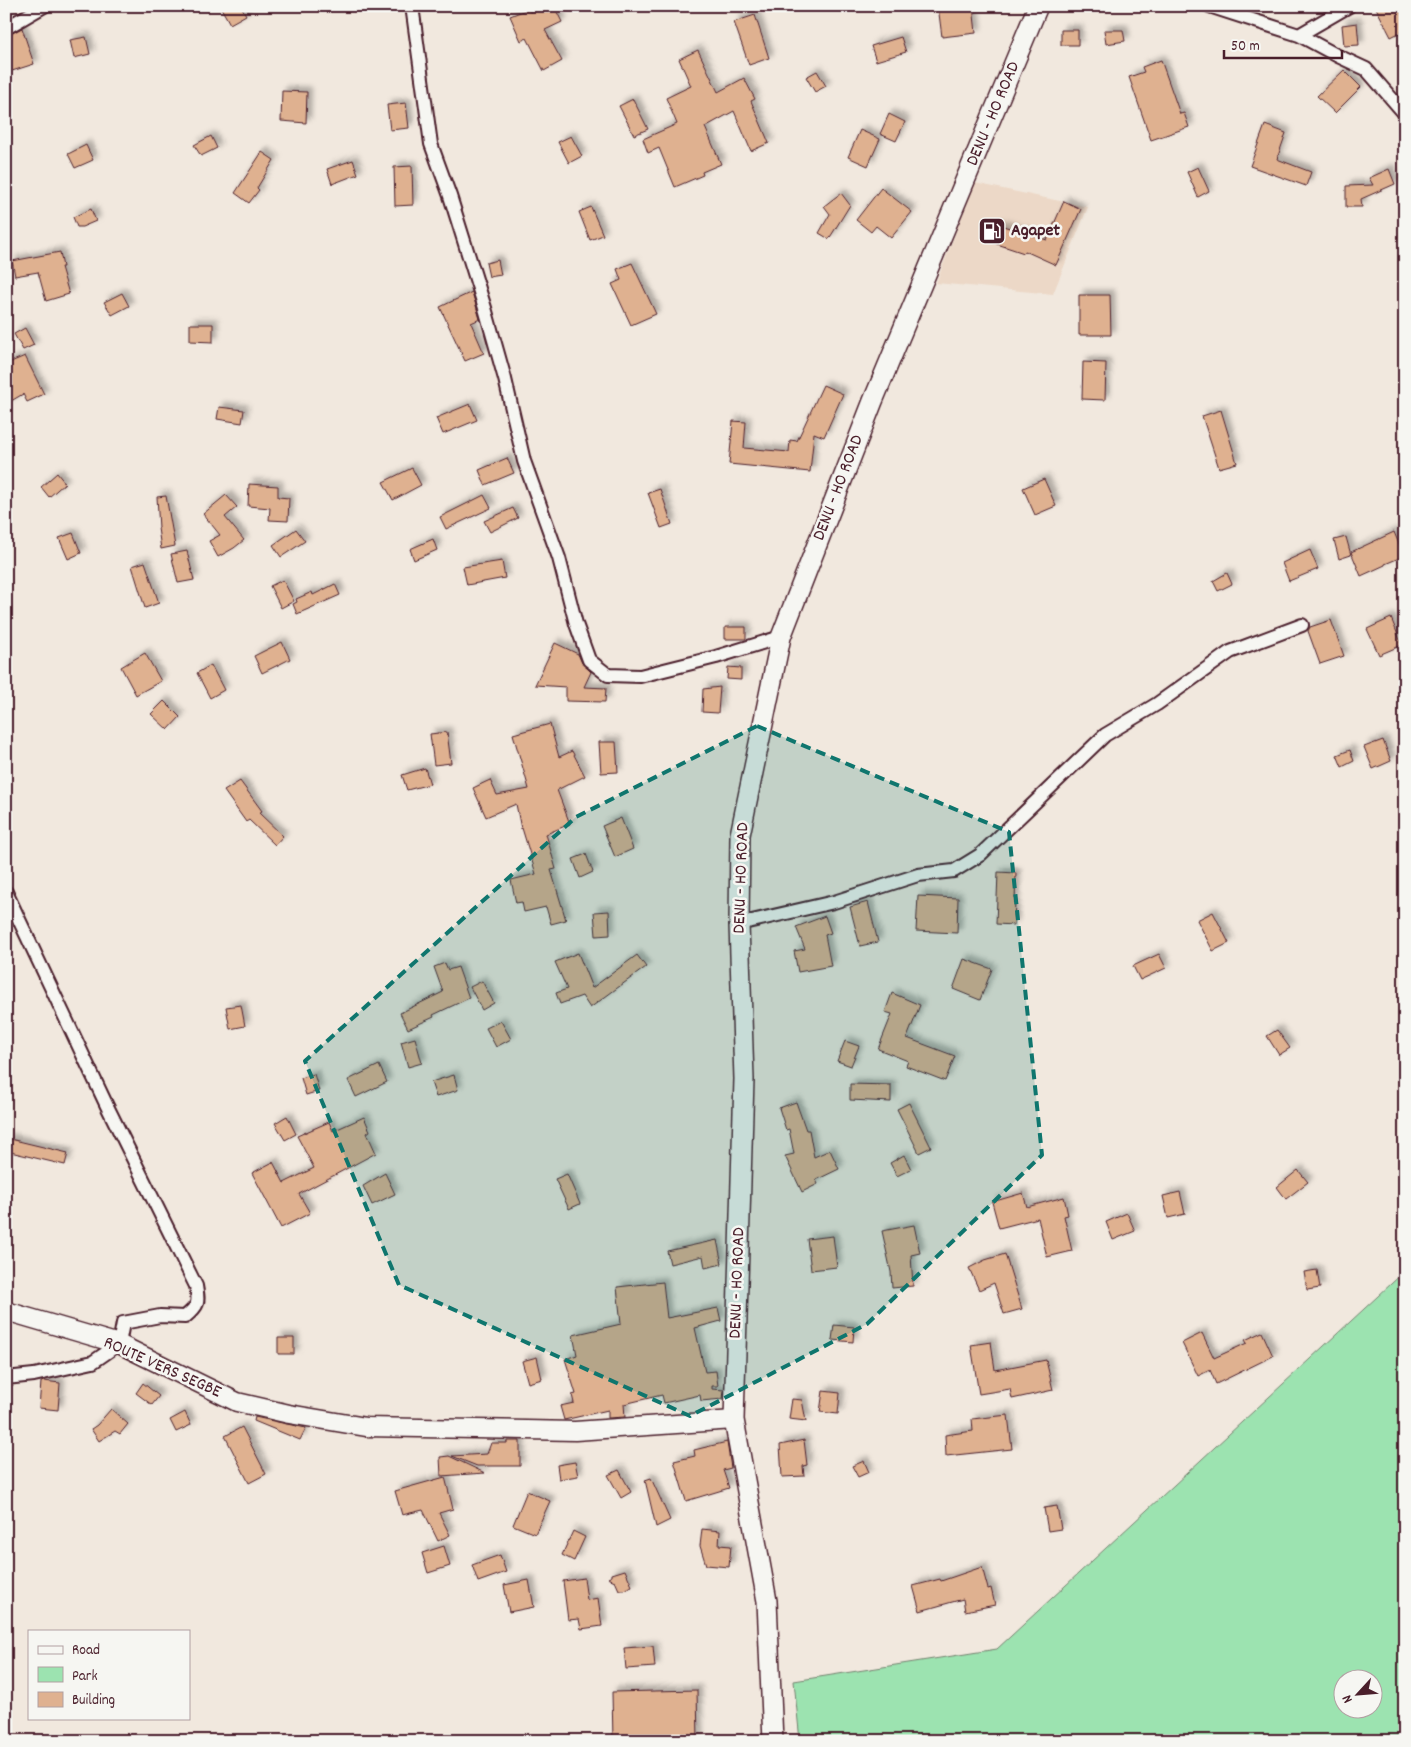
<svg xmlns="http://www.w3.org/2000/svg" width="1411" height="1747" font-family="Dekko,sans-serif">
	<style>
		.built { fill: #ecd8c7 }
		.green { fill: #9ce3b0; stroke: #73816e; fill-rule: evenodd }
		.building { fill: #dfb190; stroke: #4a1f2b; filter: url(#shadow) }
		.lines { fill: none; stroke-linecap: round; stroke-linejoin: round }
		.street-casing { stroke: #4a1f2b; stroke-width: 16 }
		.secondary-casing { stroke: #4a1f2b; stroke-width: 21 }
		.primary-casing { stroke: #4a1f2b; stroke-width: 22 }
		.street { stroke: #f6f6f2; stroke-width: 12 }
		.secondary { stroke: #f6f6f2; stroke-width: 18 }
		.primary { stroke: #f6f6f2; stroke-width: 19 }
		.marked { fill: #0f766e; fill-opacity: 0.2; stroke: #0f766e; stroke-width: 4; stroke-dasharray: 10 6; stroke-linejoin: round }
		.labels { text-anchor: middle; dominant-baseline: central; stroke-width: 5; stroke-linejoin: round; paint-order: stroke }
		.street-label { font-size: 18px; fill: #4a1f2b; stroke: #f6f6f2 }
		.poi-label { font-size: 18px; font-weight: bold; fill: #4a1f2b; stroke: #f6f6f2; text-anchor: start }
	</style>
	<defs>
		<filter id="shadow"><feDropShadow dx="4.5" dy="-4.5" stdDeviation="2.5" flood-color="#0004"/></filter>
	</defs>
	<rect width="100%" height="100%" fill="#f1e8de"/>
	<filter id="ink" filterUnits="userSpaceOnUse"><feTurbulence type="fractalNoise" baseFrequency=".02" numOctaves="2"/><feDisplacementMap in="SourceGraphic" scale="10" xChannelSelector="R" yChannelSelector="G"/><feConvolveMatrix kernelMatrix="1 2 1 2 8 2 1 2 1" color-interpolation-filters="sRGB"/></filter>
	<g filter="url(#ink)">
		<path class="built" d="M975,183L1088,207L1053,294L936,283Z"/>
		<path class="green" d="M1405,1271V1741H800L794,1681L997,1649ZM1344,1680H1374V1710H1344Z"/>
		<path class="building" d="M220,6H241L246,15L230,24Z
			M541,6H554L562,22L545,30L562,61L544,71L527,38L521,41L510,16L528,9L530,12Z
			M938,6H973L976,33L942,37Z
			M1375,6H1398L1405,19V30L1391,37Z
			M755,15L769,58L749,65L734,22Z
			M1357,23L1359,45L1344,46L1342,25Z
			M22,28L34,64L12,71L6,50V36Z
			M1061,30H1078V45H1061Z
			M1104,30H1123L1125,41L1106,44Z
			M86,37L90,54L74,58L70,40Z
			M901,37L906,52L876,61L871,46Z
			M698,50L718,92L744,78L755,99L751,101L769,143L751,151L734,111L705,127L721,164L702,172L703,175L675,187L659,148L648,153L643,139L677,124L666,98L691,86L679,59Z
			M1161,60L1180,114L1184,113L1189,127L1151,140L1129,77L1144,72L1142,67Z
			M1344,70L1361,87L1335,113L1317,96Z
			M817,71L826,86L815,92L806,77Z
			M282,91L307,92L306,123L281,121Z
			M633,99L648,129L634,135L619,106Z
			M406,103L409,128L390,130L387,105Z
			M889,114L905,122L896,141L880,134Z
			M1265,125L1286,133L1277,159L1311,172L1306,186L1250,166Z
			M860,130L880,139L868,166L848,157Z
			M211,136L217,148L201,156L194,145Z
			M571,136L582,156L569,163L558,142Z
			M86,145L93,160L75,168L68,154Z
			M262,152L274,160L257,188L259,190L249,203L235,193Z
			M353,160L358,174L332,184L327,169Z
			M412,166L413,205L395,206L394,167Z
			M1198,167L1209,191L1198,197L1187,172Z
			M1389,169L1395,184L1361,199L1362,207H1346V186L1373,185L1369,178Z
			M881,188L912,212L891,238L876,226L871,232L856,220Z
			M841,193L850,205L829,239L819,233L830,214L824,206Z
			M1064,201L1081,209L1056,265L1025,251L1024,253L991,242L997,224L1047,240Z
			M591,207L603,235L590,240L579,212Z
			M91,209L96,221L82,227H77L73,217Z
			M60,252L63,267H61L69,294L46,301L38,272L15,276L12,261Z
			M498,260L501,275L489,277L486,263Z
			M632,263L656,314L631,325L612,284L621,280L617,269Z
			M472,292L480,319L471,323L484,353L465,361L440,307Z
			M122,293L129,306L112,315L104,302Z
			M1079,295H1110L1111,335H1079Z
			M190,324H213V342L190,341Z
			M25,328L34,345L23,350L14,334Z
			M25,356L44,394L27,402L23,394L6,404V364Z
			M1083,362L1106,363L1105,400L1082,399Z
			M823,385L843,394L824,437L814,433L810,472L729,464L733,421L746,422L744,448L789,452L790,440L797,441Z
			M470,404L477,420L443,434L436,418Z
			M219,407L244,410L242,423L217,419Z
			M1221,410L1237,463L1219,468L1202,416Z
			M507,458L514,473L485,485L479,470Z
			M412,468L421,485L393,500L383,482Z
			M57,473L65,483L49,497L41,487Z
			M1044,479L1056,506L1035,515L1023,488Z
			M249,484L278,486V497L289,498L288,521L269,520L270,508L248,506Z
			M660,489L672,524L661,528L648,493Z
			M226,495L237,507L225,517L244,540L234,548L218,557L209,541L220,535L203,514Z
			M484,495L491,508L446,529L440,517Z
			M166,496L175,546L161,549L158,528H159L157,497Z
			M513,508L518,518L490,532L484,521Z
			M296,529L305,541L281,557L273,545Z
			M1394,532L1404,556L1385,564V565L1361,576L1351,552Z
			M73,533L81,553L68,559L59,538Z
			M1346,537L1351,555L1339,559L1334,540Z
			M433,539L437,550L414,560L410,549Z
			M1310,550L1318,569L1289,581L1282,563Z
			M187,551L194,580L178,583L171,554Z
			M502,561L505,578L467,585L463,567Z
			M145,562L159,603L145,608L132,566Z
			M1227,573L1232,584L1218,591L1213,581Z
			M283,580L294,601L281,608L270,586Z
			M335,584L340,595L297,614L293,604L297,602L296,599L312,592L313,595Z
			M1391,618L1402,645L1379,655L1367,629Z
			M1331,620L1344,656L1320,664L1308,631L1310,627Z
			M725,627H746V639H725Z
			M282,642L290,659L262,673L254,656Z
			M555,643L578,654L582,663L591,672L584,687L606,688L605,702L566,701V687L535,685Z
			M145,653L161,681L136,695L121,667Z
			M211,665L224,690L210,698L197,673Z
			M728,667L741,668V680L727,679Z
			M720,687L718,713L702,712L703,689Z
			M164,701L180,717L168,730L151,714Z
			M550,724L559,757L572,751L585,776L557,790L570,824L546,834L556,869L551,870L566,920L551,924L546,907L524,912L522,902L516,903L511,880L536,874L522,828L521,829L516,804L486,817L473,788L490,780L497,795L529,789L513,734Z
			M447,732L451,763L434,765L430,734Z
			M1383,740L1391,761L1373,769L1364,747Z
			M599,742H616L618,772L601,773Z
			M1350,750L1354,761L1342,767L1337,755Z
			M425,768L430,784L407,790L402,775Z
			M240,781L262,811L259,813L283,836L275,845L249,820L246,822L224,791Z
			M621,818L633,849L615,857L602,826Z
			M586,854L593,872L580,878L573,859Z
			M998,872L1016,873L1014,925L996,924Z
			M918,896L958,898L957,933L916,931Z
			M868,902L878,942L860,946L850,907Z
			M609,911L610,935L596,936L594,912Z
			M1213,912L1229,943L1213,951L1197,920Z
			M825,916L831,933L825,935L831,966L798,972L794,951L805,949L796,927Z
			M578,953L592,988L637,955L646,967L590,1008L582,996L560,1004L556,993L567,989L555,962Z
			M1159,954L1166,968L1140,980L1133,966Z
			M964,959L992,969L980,1000L953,989Z
			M445,963L448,970L458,967L469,998L433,1015L434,1017L408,1029L400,1013L443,992L434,967Z
			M482,981L494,1003L482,1010L470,987Z
			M892,993L920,1005L907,1038L955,1056L945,1081L906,1066L908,1061L878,1049L892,1014L885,1012Z
			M241,1005L245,1026L230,1029L226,1007Z
			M501,1021L511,1039L496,1047L486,1028Z
			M1277,1030L1290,1048L1279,1055L1267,1036Z
			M415,1038L422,1063L408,1067L401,1042Z
			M845,1041L859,1046L851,1066L837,1061Z
			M379,1065L387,1082L356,1097L348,1080Z
			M314,1074L319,1091L306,1095L301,1078Z
			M454,1075L458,1090L436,1097L431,1082Z
			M850,1084L891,1085V1102L850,1100Z
			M796,1102L806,1130H809L814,1157L830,1150L839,1169L816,1180L818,1184L802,1192L785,1156L794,1154L789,1129L786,1130L779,1108Z
			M909,1103L931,1147L919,1153L897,1109Z
			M287,1116L296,1134L285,1140L275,1123Z
			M364,1117L370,1131L367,1133L376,1153L299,1194L310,1213L281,1228L252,1173L273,1162L284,1183L314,1168L297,1136L329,1122L333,1131Z
			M6,1138L68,1153L65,1165L6,1151Z
			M904,1155L911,1169L897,1176L890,1163Z
			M1298,1170L1308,1182L1286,1199L1277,1187Z
			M385,1173L395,1194L372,1205L363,1186Z
			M567,1174L580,1204L569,1209L555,1179Z
			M1180,1192L1185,1214L1168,1218L1163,1196Z
			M1023,1193L1027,1207L1064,1197L1068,1215L1064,1216L1072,1251L1047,1257L1038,1218L999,1228L992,1202Z
			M1127,1213L1135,1231L1113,1240L1106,1222Z
			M914,1225L920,1253L911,1255L913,1286L892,1288L891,1272L882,1231Z
			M833,1236L837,1267L811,1270L807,1239Z
			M717,1240L722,1264L705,1268L703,1256L670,1264L667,1251Z
			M1005,1254L1022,1309L1004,1314L994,1283L979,1290L969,1268L985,1260Z
			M1317,1270L1320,1288L1307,1290L1304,1272Z
			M663,1282L667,1318L718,1308L721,1321L695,1328L705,1372L716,1371L718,1386H712V1389L724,1390L723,1399L701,1401L700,1395L664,1403L662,1395L624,1404L625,1417L608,1418V1410L564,1420L560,1406L574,1403L572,1395L576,1394L565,1359L577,1355L573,1335L621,1324L617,1287Z
			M834,1325L854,1327L853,1342L832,1340Z
			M1262,1332L1273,1356L1216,1384L1210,1370L1198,1376L1182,1343L1202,1333L1214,1358L1247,1343L1245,1340Z
			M278,1338H294V1354H278Z
			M991,1342L995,1370L1046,1360L1053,1390L1012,1399L1010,1389L979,1394L971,1345Z
			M537,1357L542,1379L528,1383L522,1361Z
			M44,1381L60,1383L58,1410L39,1408L41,1382Z
			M143,1383L159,1396L152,1405L136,1393Z
			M823,1391L840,1393L838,1414L820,1412Z
			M792,1399L802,1400L806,1421L789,1419Z
			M111,1409L128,1424L120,1434L115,1431L99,1441L91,1429L97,1425Z
			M185,1412L191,1425L176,1432L170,1420Z
			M1008,1415L1012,1449L946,1456L945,1435L973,1431L972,1419Z
			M255,1417L287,1424L306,1428L300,1440L254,1421Z
			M242,1427L266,1474L249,1483L225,1436Z
			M804,1440L807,1465L803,1466L804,1476L782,1477L780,1445Z
			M507,1441H520V1466H477L452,1456L487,1454L491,1443H507Z
			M727,1442L731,1468L723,1470L729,1488L686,1501L674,1461L695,1456L694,1450Z
			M449,1456L485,1473L441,1476L440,1457Z
			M864,1461L869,1472L858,1477L852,1466Z
			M575,1462L578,1476L559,1479L557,1465Z
			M619,1470L631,1492L621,1498L608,1475Z
			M445,1477L453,1509L439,1513L450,1535L438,1541L423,1510L402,1515L395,1491Z
			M651,1478L670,1520L656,1527L645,1480Z
			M527,1491L550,1501L535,1534L513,1525Z
			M1057,1506L1061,1529L1048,1531L1044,1508Z
			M702,1529L720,1531L719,1545L731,1546L729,1567L706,1565L700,1546Z
			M573,1531L585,1537L574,1561L562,1555Z
			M444,1546L450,1566L428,1573L422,1553Z
			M500,1555L506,1572L478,1582L472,1565Z
			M982,1567L988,1589L991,1588L995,1605L965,1611L963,1599L920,1611L913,1586L940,1579L941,1581Z
			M625,1570L632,1586L624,1590H619L615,1581L608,1578L612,1576V1574Z
			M584,1578L587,1600L598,1598L602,1626L581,1629L579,1619L568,1620L563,1581Z
			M529,1580L534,1607L509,1612L504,1585Z
			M653,1646L655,1667L626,1669L624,1648Z
			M697,1690L698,1741H613L612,1692Z"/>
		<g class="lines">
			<g class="street-casing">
				<path id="street" d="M412,6L431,144L450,196L485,308L505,379L524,461L559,558L576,624L589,660L608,675L640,676L716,657L781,637
					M1209,6L1299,35L1338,56L1366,69L1405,114
					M6,28L44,6
					M1299,35L1349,6
					M6,892L107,1106L196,1286C199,1303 199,1305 185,1317L160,1316L123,1323L119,1344L93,1362L34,1375L6,1378
					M739,924L834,902L918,875L954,871L980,855L1105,735L1157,704L1230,652L1302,625"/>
			</g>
			<g class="secondary-casing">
				<path id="secondary" d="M6,1311L119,1344L237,1402L289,1414L366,1427L575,1431L734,1420"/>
			</g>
			<g class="primary-casing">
				<path id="primary" d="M773,1741L767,1601L734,1420L744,1079L739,924L740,835L781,637L873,401L1038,6"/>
			</g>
			<use href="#street" class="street"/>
			<use href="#secondary" class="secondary"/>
			<use href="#primary" class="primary"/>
		</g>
	</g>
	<path class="marked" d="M757,726L1009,832L1042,1155L867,1324L690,1416L399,1285L305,1061L576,817Z"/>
	<defs>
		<g id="fuel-square" transform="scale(1.4375)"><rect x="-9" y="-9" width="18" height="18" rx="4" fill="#4a1f2b" stroke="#f6f6f2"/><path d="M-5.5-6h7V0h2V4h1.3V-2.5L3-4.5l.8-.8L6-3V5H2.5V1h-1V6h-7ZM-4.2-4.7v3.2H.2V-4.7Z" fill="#fff"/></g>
	</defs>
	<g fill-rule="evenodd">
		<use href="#fuel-square" x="992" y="231"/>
	</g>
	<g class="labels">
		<g class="street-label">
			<text transform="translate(994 114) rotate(-67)">DENU - HO ROAD</text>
			<text transform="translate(839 488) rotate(-69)">DENU - HO ROAD</text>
			<text transform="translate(742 878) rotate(-88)">DENU - HO ROAD</text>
			<text transform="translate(738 1283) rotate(-88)">DENU - HO ROAD</text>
			<text transform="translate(162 1368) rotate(24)">ROUTE VERS SEGBE</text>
		</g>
		<g class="poi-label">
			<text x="1011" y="231">Agapet</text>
		</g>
	</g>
	<rect width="1411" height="1747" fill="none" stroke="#f6f6f2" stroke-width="25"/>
	<rect x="12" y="12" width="1386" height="1722" fill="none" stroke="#4a1f2b" stroke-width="2" filter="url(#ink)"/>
	<rect x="28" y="1630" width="162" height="90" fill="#f6f6f2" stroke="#b1a0a2"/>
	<rect x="38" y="1646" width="25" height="8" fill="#f6f6f2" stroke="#b1a0a2"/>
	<text x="72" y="1654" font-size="15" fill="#4a1f2b">Road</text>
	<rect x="38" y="1667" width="25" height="15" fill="#9ce3b0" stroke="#b1a0a2"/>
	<text x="72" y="1680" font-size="15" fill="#4a1f2b">Park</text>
	<rect x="38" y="1692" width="25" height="15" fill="#dfb190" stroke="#b1a0a2"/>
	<text x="72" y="1704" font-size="15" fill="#4a1f2b">Building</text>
	<g transform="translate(1358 1694) rotate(244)"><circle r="24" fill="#f6f6f2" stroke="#b1a0a2"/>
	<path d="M0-4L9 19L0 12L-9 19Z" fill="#4a1f2b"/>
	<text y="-8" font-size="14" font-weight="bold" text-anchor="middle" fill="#4a1f2b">N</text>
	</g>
	<path d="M1224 50v8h118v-8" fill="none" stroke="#4a1f2b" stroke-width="2.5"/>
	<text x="1231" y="50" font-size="15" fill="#4a1f2b" stroke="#f6f6f2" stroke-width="4" paint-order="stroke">50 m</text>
</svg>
